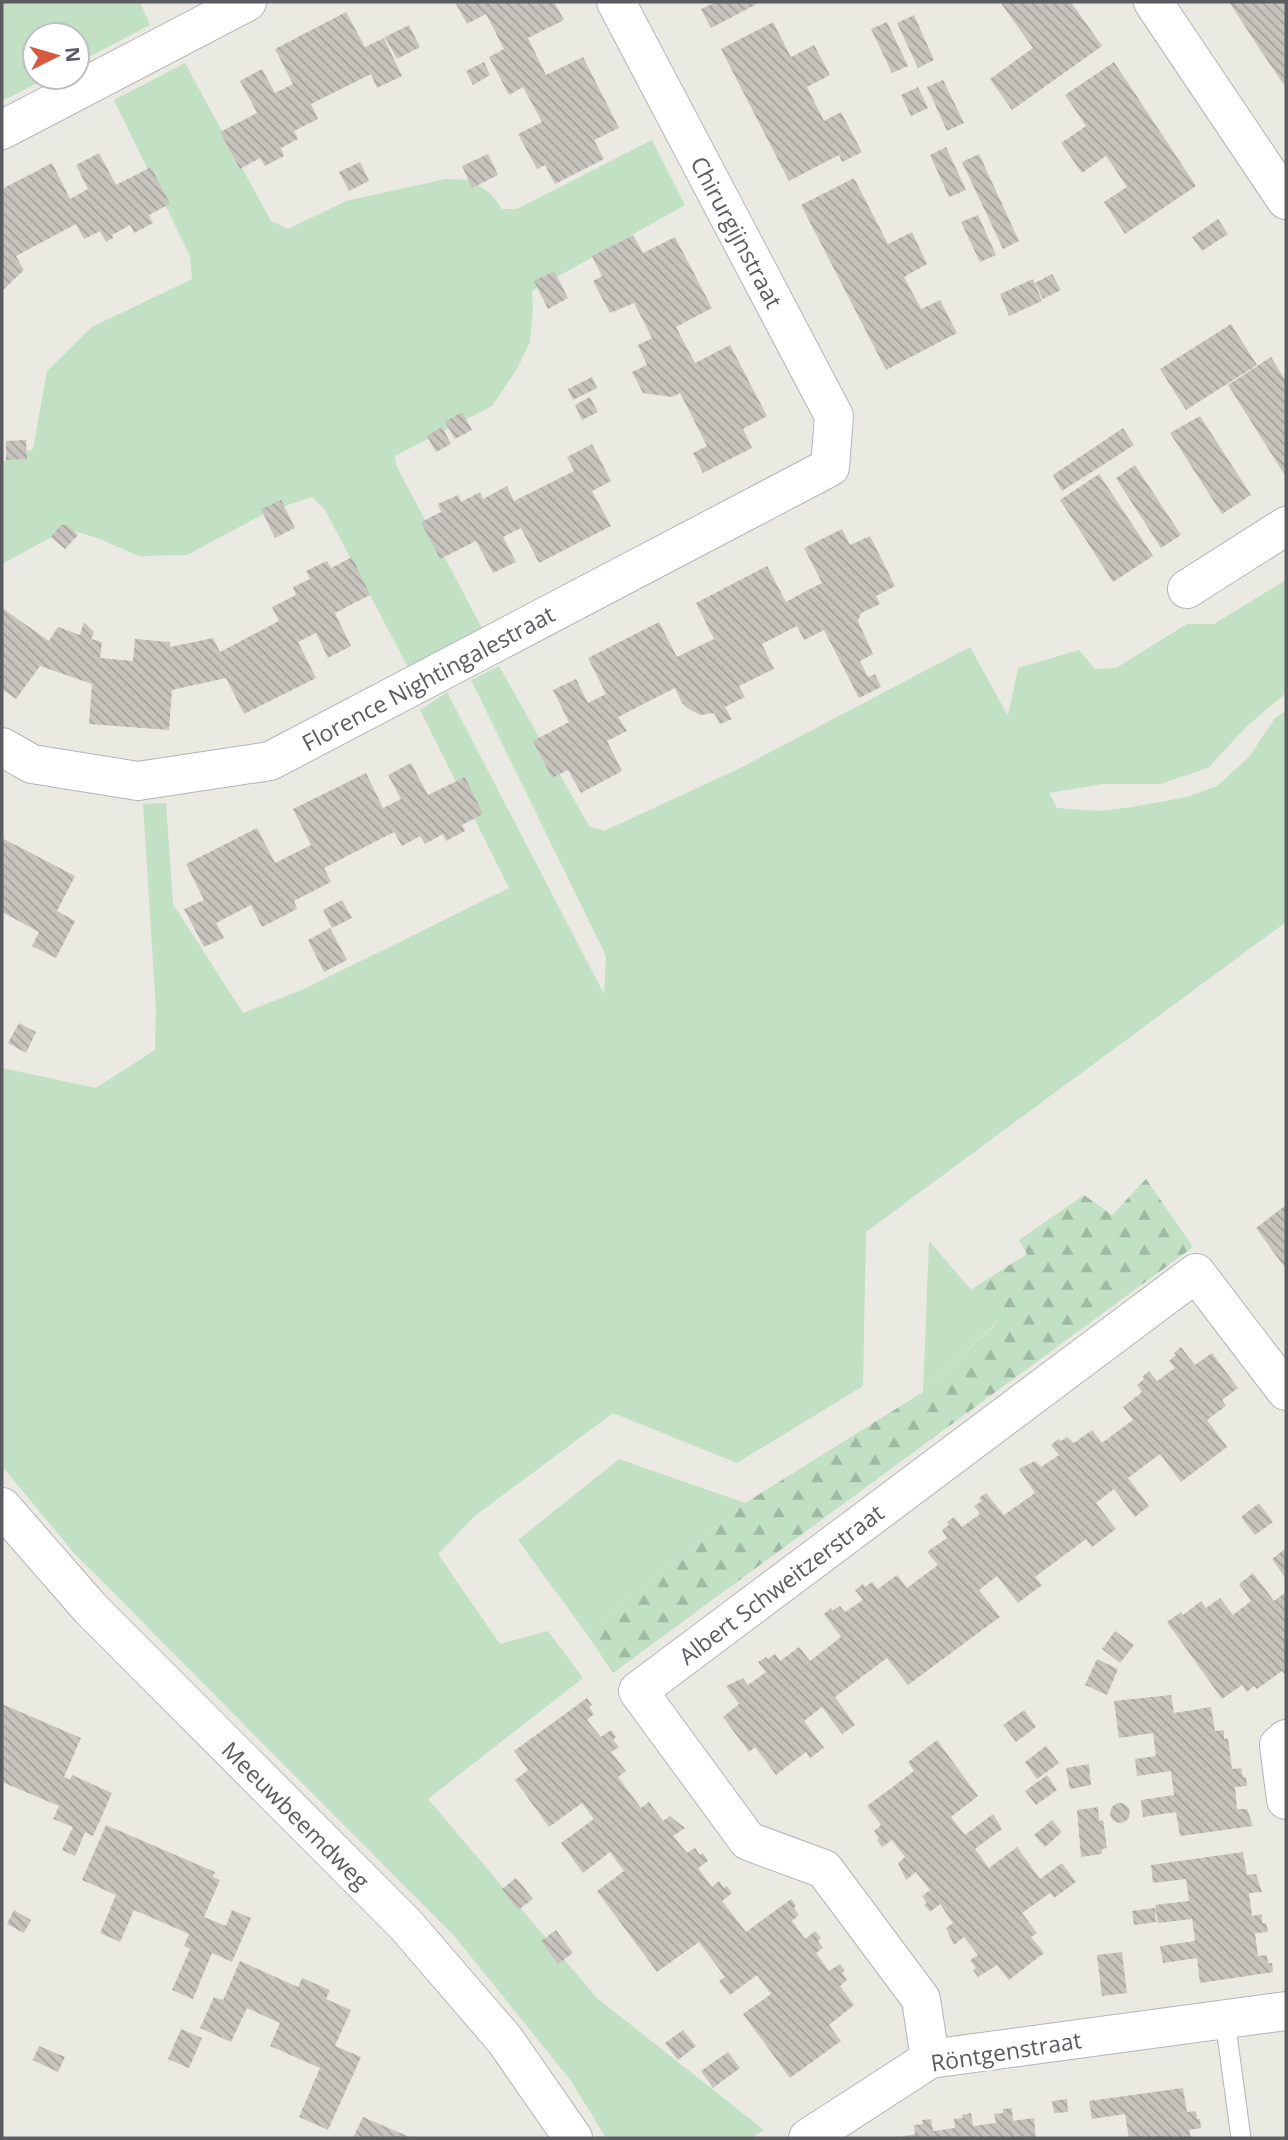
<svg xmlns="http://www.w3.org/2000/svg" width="1288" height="2140" font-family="'Open Sans',sans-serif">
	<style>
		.green { fill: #c1e0c4 }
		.forest { fill: url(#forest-firs) }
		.building { fill: url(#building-back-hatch) }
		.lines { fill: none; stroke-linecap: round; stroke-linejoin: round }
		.service-casing { stroke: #b2b4b8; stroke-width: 21 }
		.minor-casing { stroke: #b2b4b8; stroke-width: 40 }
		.service { stroke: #fff; stroke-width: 19 }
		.minor { stroke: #fff; stroke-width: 38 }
		.labels { text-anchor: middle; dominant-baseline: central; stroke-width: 5; stroke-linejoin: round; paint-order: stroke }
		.street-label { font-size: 23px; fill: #5a5c61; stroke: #fff }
	</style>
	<defs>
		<pattern id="forest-firs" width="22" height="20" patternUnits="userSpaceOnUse" patternTransform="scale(1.75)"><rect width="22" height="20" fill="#c1e0c4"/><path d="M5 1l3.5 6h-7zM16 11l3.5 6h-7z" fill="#a0b9a3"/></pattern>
		<pattern id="building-back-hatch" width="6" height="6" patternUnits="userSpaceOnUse" patternTransform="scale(1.75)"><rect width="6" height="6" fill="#c7c4be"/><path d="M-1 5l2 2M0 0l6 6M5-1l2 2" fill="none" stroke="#a5a29e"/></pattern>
	</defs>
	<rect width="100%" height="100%" fill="#ebeae2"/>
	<path class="green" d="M2,2H140L150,25L77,63V35H35V77H49L2,101Z
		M185,63L271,221L288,229L346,201L446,179L471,180L490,193L502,209H517L652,140L685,205L532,291L533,308L530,342L517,369L492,406L395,456L396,465L484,632L410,671L325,510L312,497L267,512L187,555L139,556L100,539L71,530L57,534L2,564V462L33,449L47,371L92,327L192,279L190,256L114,100Z
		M1286,580V693L1247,726L1208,768L1160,784H1102L1049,793L1057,808L1099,811L1132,807L1187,797L1217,786L1249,757L1275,718L1286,711V922L866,1232L863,1386L737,1463L613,1413L476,1515L438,1554L500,1644L548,1631L583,1678L428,1799L597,1998L764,2130L751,2138H606L571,2081L456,1938L74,1553L2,1466V1068L96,1088L155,1050L156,1009L143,804L166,803L173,904L243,1013L304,989L509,888L420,710L447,692L604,994L606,956L471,680L499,666L589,826L604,831L738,769L970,647L1008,716L1018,668L1079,650L1095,669L1116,668L1187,624H1214Z
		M929,1241L998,1321L923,1392Z
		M619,1459L745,1503L586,1633L518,1540Z"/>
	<path class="forest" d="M1146,1179L1193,1247L613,1673L586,1633L745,1503L923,1392L998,1322L970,1290L1027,1254L1019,1240L1084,1195L1112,1215Z"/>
	<path class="building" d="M455,2H554L564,20L528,38L546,75L583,57L619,128L594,140L604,159L555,184L545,165L537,169L518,134L542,122L523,87L509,95L489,57L504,49L486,14L467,24Z
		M716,2H756L757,4L711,28L701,9Z
		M1000,2H1071L1102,46L1012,110L990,79L1033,48Z
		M1229,2H1286V88L1263,54Z
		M346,12L365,47L384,38L402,76L377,88L371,74L311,104L318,119L294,131L298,139L281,148L284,156L265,166L260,158L240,169L220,132L257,113L240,81L262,69L275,93L293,84L275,49Z
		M914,15L934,60L918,68L897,23Z
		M773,22L791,57L814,45L830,75L807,87L824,121L841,112L862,152L842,162L839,155L789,181L721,49Z
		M887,22L908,66L892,73L871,29Z
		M409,25L420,47L397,59L385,37Z
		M484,62L490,75L473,85L466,71Z
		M1114,62L1196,186L1125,234L1104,202L1127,187L1106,156L1082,173L1061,143L1086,126L1065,95Z
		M943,80L964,123L947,131L927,87Z
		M918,87L928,108L911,116L901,95Z
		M946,147L966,190L949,197L930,155Z
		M99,153L116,185L151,167L170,204L149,215L153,223L134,233L130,225L112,235L113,238L106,242L100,231L84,239L76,224L16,256L24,270L2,291V189L52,163L70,199L88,189L76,165Z
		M488,154L498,175L472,188L462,166Z
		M979,154L1019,241L1003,249L962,162Z
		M360,162L369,181L349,191L339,172Z
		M854,178L888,244L912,232L927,264L904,277L921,309L940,300L957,333L886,370L801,205Z
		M978,215L996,255L980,262L961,222Z
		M1218,219L1228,234L1202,251L1192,237Z
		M633,235L643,253L675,237L712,308L676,327L695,363L730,345L767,416L743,429L752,448L703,473L693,453L707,446L680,393L672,397L643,393L632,372L647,365L638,345L652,338L634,303L610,313L593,281L602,276L592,256Z
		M554,271L568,298L548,309L534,281Z
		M1052,274L1061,290L1043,299L1035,283Z
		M1033,279L1042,301L1009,316L1000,294Z
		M1231,324L1257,365L1186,410L1160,369Z
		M1271,357L1286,381V477L1228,385Z
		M592,377L597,388L573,400L568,389Z
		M590,397L598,412L582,420L575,405Z
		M462,412L472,430L455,439L445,422Z
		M1200,416L1251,495L1222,514L1170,433Z
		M442,427L451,444L436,452L427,436Z
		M1123,428L1134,445L1062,491L1053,475Z
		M26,440L27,459L6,460V441Z
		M592,444L611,481L592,491L611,526L539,563L521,528L503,537L516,562L493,573L476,541L440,559L421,522L441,512L438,504L458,495L461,502L480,492L483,499L507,486L514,501L574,471L567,457Z
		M1135,465L1181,535L1161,548L1116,478Z
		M1099,474L1153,556L1113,582L1060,500Z
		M281,500L295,528L275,538L261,509Z
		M61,525H67L78,535L65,549L51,537Z
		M842,529L850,545L870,536L895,586L876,596L880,604L861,613L858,621L873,654L860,661L868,677L875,674L881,687L859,698L824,630L804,640L797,626L762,644L774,669L739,686L745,697L725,707L732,719L720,724L714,713L700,715L689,709L682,703L675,688L618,717L627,731L607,741L622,771L581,793L568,770L552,778L533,741L569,722L553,690L576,679L588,703L606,694L588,658L659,622L677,657L695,648L714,639L696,603L767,566L786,602L804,592L822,583L804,548Z
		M352,557L370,595L335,613L351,646L328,658L316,633L298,642L316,678L244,714L226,678L172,690L169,730L89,724L92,684L40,666L16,699L2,689V608L49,641L58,627L80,635L84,622L94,632L91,639L102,642L100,658L133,661L135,639L170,642V647L213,638L220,652L279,621L272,607L296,595L293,587L310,579L306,571L327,561L331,568Z
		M411,763L428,795L465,777L483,814L462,825L465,831L446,841L443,834L425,844L420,836L402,846L394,832L324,868L331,882L294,901L297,909L262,927L251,905L216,923L224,938L204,947L184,909L204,900L186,864L257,828L275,863L311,845L293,809L366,773L383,808L401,799L388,775Z
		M4,839L75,876L57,911L75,921L56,958L32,946L39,932L2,912V843Z
		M342,900L352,918L332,928L323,910Z
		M330,928L347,960L324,972L308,940Z
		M19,1023L36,1032L26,1053L8,1043Z
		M1286,1205V1269L1256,1228Z
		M1181,1347L1195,1365L1212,1353L1238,1388L1222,1400L1226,1406L1207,1420L1227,1447L1181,1482L1160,1454L1128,1478L1149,1506L1135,1517L1114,1489L1096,1503L1116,1529L1092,1547L1086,1539L1035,1577L1042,1585L1018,1603L997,1576L979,1590L1000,1617L970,1639L908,1685L887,1658L835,1697L855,1725L842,1734L822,1707L804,1721L824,1748L810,1758L806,1752L776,1775L755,1747L749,1752L723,1717L739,1704L726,1686L743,1678L748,1685L766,1672L758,1662L766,1657L768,1659L775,1654L780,1661L799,1647L810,1661L841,1637L824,1614L831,1608L832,1611L840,1606L845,1612L863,1600L855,1590L863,1584L865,1587L872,1582L878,1589L897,1575L907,1588L938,1565L927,1552L947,1538L942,1530L949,1525L947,1522L954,1517L962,1527L980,1514L974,1506L982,1501L979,1498L986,1493L1004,1515L1035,1493L1019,1469L1035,1461L1041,1467L1059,1455L1051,1445L1058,1439L1061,1441L1067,1437L1074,1443L1092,1430L1102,1443L1118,1431L1133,1420L1123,1407L1142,1392L1137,1385L1144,1379L1142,1377L1149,1371L1157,1381L1175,1368L1169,1361L1176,1355L1174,1353Z
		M1259,1503L1273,1522L1255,1535L1241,1517Z
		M1286,1548V1579L1272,1559Z
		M1253,1573L1274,1601L1286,1592V1676L1282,1671L1257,1689L1254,1686L1247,1692L1242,1685L1222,1699L1167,1622L1181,1612L1183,1615L1201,1601L1206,1608L1220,1598L1233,1615L1251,1601L1239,1584Z
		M1115,1631L1134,1645L1120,1663L1102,1649Z
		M1097,1659L1118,1669L1107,1695L1085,1685Z
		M1171,1695L1174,1713L1211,1707L1215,1731L1224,1730V1739L1228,1738L1232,1769L1241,1768L1243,1777H1246L1247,1786L1235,1787L1237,1809H1247L1253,1826L1180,1836L1176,1812L1143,1817L1141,1800L1174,1795L1171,1771L1137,1776L1135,1759L1156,1756L1153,1733L1119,1738L1114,1701Z
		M587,1698L592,1705L589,1707L594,1714L587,1720L601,1737L611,1730L616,1737L613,1740L619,1747L611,1752L626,1771L618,1777L641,1808L649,1802L663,1821L670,1816L685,1828L673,1836L687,1853L695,1848L700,1855L703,1853L708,1861L698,1868L712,1887L719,1881L724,1888L727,1886L732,1893L722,1901L746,1932L791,1899L796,1906L794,1908L799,1915L792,1921L805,1939L815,1931L821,1938L818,1941L823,1948L816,1953L829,1971L840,1964L845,1971L842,1973L847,1980L840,1986L854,2005L829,2025L841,2041L790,2078L743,2014L771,1994L757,1975L730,1995L719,1981L725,1977L699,1942L657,1972L597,1891L624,1871L610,1852L583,1873L561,1843L594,1819L582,1803L549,1827L515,1780L528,1770L514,1751Z
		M2,1704L81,1738L64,1777L70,1780L72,1775L112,1793L93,1836L85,1832L75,1856L62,1850L73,1827L53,1819L59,1806L2,1782Z
		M1024,1710L1036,1727L1016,1742L1003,1725Z
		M937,1740L978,1796L951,1817L965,1835L993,1814L1002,1829L975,1849L989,1868L1017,1847L1040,1879L1062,1863L1076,1882L1054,1898L1050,1893L1022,1913L1037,1933L1031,1937L1044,1953L1009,1980L997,1965L978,1977L973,1970L976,1968L970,1960L978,1955L964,1937L954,1945L946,1928L953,1923L940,1904L930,1912L924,1905L927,1903L922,1896L930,1890L916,1872L906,1880L898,1863L905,1857L892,1840L882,1847L877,1840L879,1838L874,1831L881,1825L867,1806L914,1771L908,1762Z
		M1046,1746L1059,1763L1037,1779L1025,1762Z
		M1089,1764L1091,1785L1070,1789L1066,1768Z
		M1047,1775L1057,1790L1036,1805L1025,1791Z
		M1110 1813a10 10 0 1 1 20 0a10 10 0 1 1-20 0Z
		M1098,1807L1099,1821L1103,1820L1107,1848L1102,1849V1854L1081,1857L1077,1810Z
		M1052,1820L1062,1832L1045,1847L1034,1835Z
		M106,1825L215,1872L213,1877L220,1880L204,1917L226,1926L232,1910L251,1918L232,1962L212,1953L193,1999L172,1990L190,1949L184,1946L189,1934L134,1910L120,1942L100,1933L116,1895L82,1880Z
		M1243,1852L1247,1875L1256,1874L1262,1892L1249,1893L1252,1916L1262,1914V1923H1266L1268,1932L1255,1933L1258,1956L1267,1955L1268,1963H1272L1273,1972L1200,1983L1197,1958L1163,1963L1160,1946L1195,1941L1192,1919L1158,1923L1155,1905L1189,1901L1186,1879L1153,1883L1151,1865Z
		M516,1878L533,1899L518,1910L502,1889Z
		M1155,1908L1156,1922L1134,1925L1132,1911Z
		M14,1910L31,1920L24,1933L7,1924Z
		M556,1930L573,1953L558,1964L541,1941Z
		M1122,1952L1127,1993L1102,1996L1097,1955Z
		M240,1961L298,1987L302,1978L330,1990L326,1999L351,2010L335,2046L361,2057L328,2130L299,2117L320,2068L270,2046L280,2023L247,2008L231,2042L200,2028L214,1997L223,2000Z
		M181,2029L202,2038L189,2068L168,2059Z
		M683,2030L696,2046L678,2060L665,2043Z
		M39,2046L65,2057L58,2072L33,2060Z
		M728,2052L740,2068L713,2088L701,2071Z
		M1183,2088L1187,2112L1196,2111L1197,2119H1200L1201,2128L1189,2130L1191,2138H1129L1125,2114L1092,2119L1089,2101Z
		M1067,2099L1068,2112L1054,2113L1052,2101Z
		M1012,2108L1013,2121L1034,2118L1036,2138H895L915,2134L914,2125L923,2124L922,2120L931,2119L933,2131L955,2128L954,2119L963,2118L962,2115L971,2113L973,2126L996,2123L994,2114L1003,2113V2109Z
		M363,2117L412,2138H353Z"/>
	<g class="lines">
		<g class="service-casing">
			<path id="service" d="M1225,2020L1241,2138"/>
		</g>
		<g class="minor-casing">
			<path id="minor" d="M1153,2L1286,200
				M2,130L247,2
				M1187,589L1286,526
				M2,747L32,764L138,781L270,761L830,467L834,416L616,2
				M2,1507L90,1608L406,1925L505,2040L573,2138
				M1286,1739L1279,1745L1286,1800
				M930,2059L921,1999L824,1869L748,1841L638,1691L1196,1273L1286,1391
				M808,2138L930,2059L1286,2011"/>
		</g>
		<use href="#service" class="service"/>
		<use href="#minor" class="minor"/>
	</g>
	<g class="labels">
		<g class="street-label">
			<text transform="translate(737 232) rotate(62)">Chirurgijnstraat</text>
			<text transform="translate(428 678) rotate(-28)">Florence Nightingalestraat</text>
			<text transform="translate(781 1584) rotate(-37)">Albert Schweitzerstraat</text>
			<text transform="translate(296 1815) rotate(45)">Meeuwbeemdweg</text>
			<text transform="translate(1006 2051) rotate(-9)">Röntgenstraat</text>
		</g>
	</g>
	<rect width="1288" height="2140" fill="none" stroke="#5a5c61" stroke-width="7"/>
	<g transform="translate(56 56) rotate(85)"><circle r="33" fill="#ffffff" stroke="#bdbec0" stroke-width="2"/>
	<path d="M0-5L12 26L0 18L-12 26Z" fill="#d45b3f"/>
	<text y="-10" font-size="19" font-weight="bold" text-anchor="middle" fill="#5a5c61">N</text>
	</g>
</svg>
